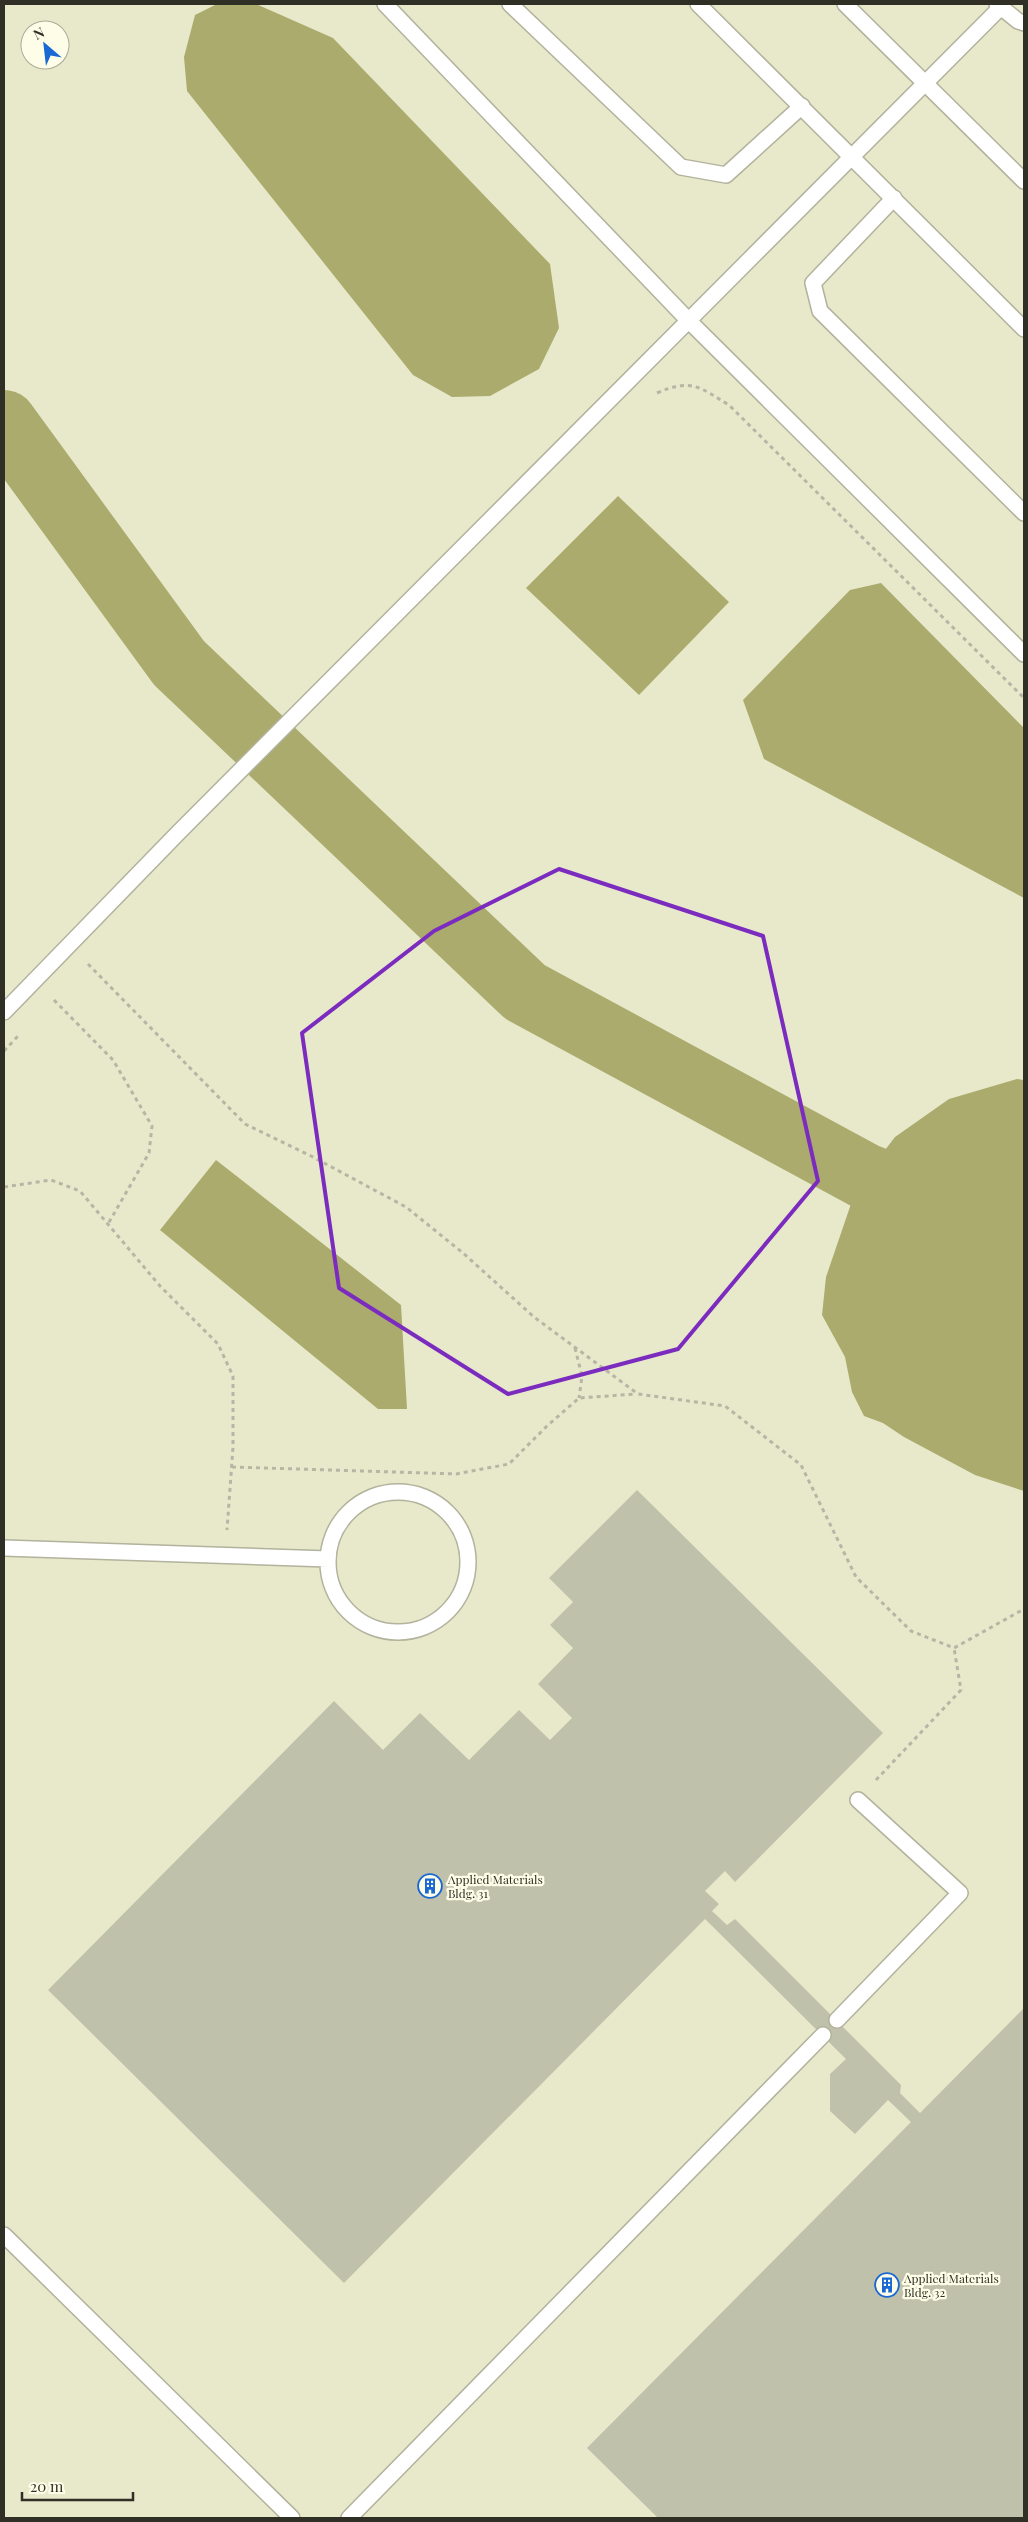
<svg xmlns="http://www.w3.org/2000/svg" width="1028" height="2522" font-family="'Playfair Display',serif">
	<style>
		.built { fill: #e8e9cb; fill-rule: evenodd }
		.water { fill: #abab6e }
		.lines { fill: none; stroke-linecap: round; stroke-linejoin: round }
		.river { stroke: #abab6e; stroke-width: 66 }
		.building { fill: #c0c1ab }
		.service-casing { stroke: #b2b29d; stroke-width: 18 }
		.path { stroke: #b5b6a4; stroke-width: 3; stroke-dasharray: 4 4; stroke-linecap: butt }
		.service { stroke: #fff; stroke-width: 15 }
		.marked { fill: none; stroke: #7b2cbf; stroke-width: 4; stroke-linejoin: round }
		.labels { text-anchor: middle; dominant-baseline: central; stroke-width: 4.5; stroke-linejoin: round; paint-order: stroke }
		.poi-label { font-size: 12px; fill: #2f2f26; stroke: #fefee8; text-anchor: start }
	</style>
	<rect width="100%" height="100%" fill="#f0f1db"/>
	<path class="built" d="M4,4H1024V2518H4ZM30,30H60V60H30Z"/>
	<path class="water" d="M217,4H256L333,38L550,264L559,328L539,369L490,396L452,397L413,375L187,91L184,57L195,15Z
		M618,496L729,602L639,695L526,588Z
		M881,583L1024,728V898L764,759L743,700L850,590Z
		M1017,1079L1024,1080V1491L975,1475L904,1437L883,1423L864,1416L852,1392L845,1357L822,1315L826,1277L853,1198L865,1176L895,1137L949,1099Z
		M216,1160L401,1305L407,1409H378L160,1230Z"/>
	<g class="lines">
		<path class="river" d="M4,423L179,663L525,992L865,1176L1024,1237"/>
	</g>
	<path class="building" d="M637,1490L883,1733L735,1882L725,1871L705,1891L719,1904L712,1911L727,1925L735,1919L901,2085L900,2093L920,2113L1024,2008V2518H658L587,2448L911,2122L888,2100L855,2134L830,2111V2074L846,2059L705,1919L344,2283L48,1990L334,1701L383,1750L420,1713L469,1760L519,1710L550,1740L572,1718L538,1684L573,1648L550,1625L573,1602L549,1578Z"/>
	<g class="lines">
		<g class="service-casing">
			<path id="service" d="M385,4L688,320L1024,654
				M510,4L681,167L726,175L802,106
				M698,4L1024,329
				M845,4L1024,181
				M997,4L1018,21L1024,23
				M894,198L813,283L820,311L1024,513
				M4,1012L179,832L1000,8
				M328 1562a70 70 0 1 1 140 0a70 70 0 1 1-140 0Z
				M4,1548L328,1559
				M837,2020L960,1893L858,1800
				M4,2235L292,2518
				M349,2518L823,2035"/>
		</g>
		<path class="path" d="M657,393C692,378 699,387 729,405L1024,698
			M88,964L245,1124L311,1156L406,1207L463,1253L534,1317L638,1394L725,1406L801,1465L856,1577L911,1631L954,1648L1024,1609
			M54,1000L113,1060L152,1126L149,1153L108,1224
			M4,1051L18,1036
			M4,1187L51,1180L80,1191L160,1286L218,1344L233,1376V1447L227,1530
			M575,1348L582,1376L579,1398
			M232,1467L456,1474L509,1464L547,1426L579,1398L636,1394
			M876,1780L961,1690L954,1648"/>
		<use href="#service" class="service"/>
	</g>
	<path class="marked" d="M559,869L763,936L818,1181L678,1349L508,1394L339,1288L302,1033L434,931Z"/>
	<defs>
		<g id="building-ring" transform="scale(1.25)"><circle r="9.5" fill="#fefee8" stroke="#1a68d3" stroke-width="1.5"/><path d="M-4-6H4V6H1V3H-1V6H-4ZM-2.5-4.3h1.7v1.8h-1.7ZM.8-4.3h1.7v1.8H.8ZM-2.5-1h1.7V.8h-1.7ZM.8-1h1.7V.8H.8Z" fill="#1a68d3"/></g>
	</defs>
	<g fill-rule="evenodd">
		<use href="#building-ring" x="430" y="1886"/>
		<use href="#building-ring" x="887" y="2285"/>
	</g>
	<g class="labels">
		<g class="poi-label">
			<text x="448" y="1879">Applied Materials<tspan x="448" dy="14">Bldg. 31</tspan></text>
			<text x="904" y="2278">Applied Materials<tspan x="904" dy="14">Bldg. 32</tspan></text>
		</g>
	</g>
	<rect width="1028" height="2522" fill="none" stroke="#2f2f26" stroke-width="10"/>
	<g transform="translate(45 45) rotate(332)"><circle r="24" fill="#fefee8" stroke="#abab9a"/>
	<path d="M0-4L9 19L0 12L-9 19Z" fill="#1a68d3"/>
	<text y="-8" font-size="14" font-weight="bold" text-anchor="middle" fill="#2f2f26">N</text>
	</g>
	<path d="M22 2492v8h111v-8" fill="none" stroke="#2f2f26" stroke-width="2.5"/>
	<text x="30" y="2492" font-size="15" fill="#2f2f26" stroke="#fefee8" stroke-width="4" paint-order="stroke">20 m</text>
</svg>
